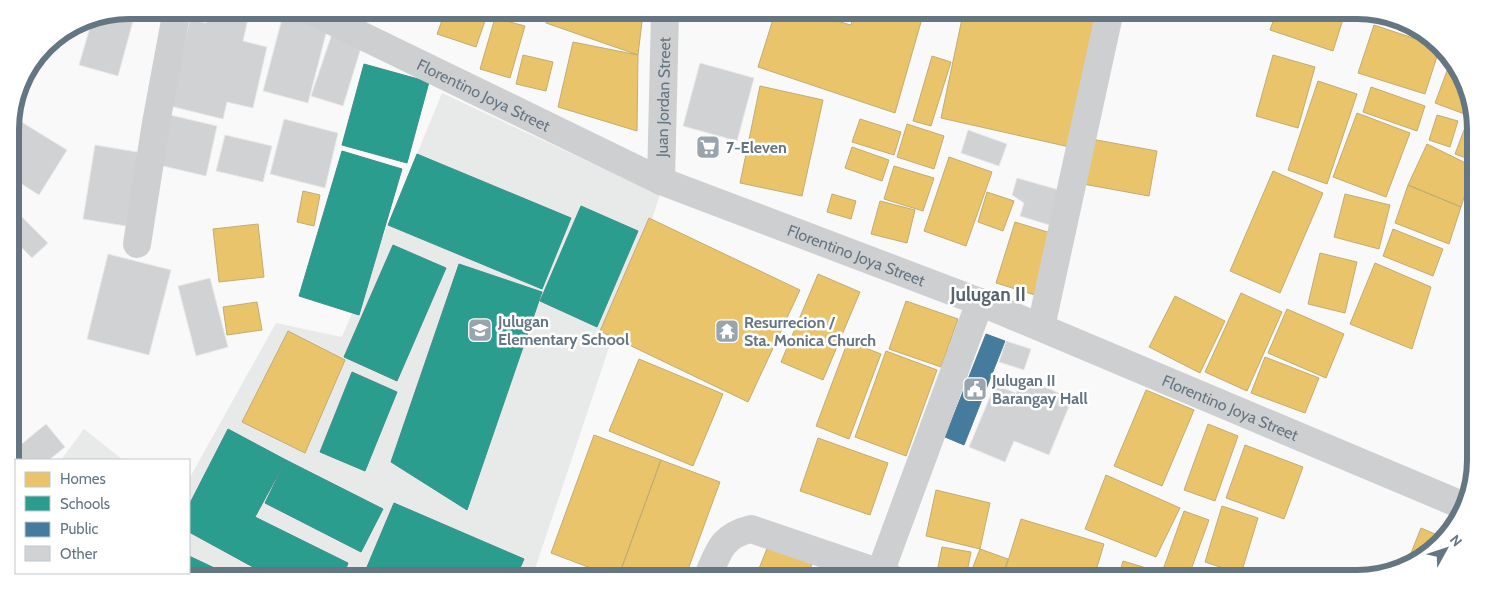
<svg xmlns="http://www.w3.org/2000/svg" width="1486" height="589" font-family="Cabin,sans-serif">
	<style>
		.built { fill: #e8e9e9 }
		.homes { fill: #e9c46a; stroke: #c1ad72 }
		.schools { fill: #2a9d8f; stroke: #3c918b }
		.public { fill: #457b9d; stroke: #4f7a95 }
		.building { fill: #d0d2d3; stroke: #e8e8e8 }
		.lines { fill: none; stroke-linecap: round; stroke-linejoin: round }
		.minor { stroke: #cecfd0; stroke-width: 28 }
		.labels { text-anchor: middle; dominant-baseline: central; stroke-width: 5; stroke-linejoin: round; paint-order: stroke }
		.street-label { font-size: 16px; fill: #657683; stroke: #fff }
		.poi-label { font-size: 16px; font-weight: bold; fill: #657683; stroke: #fff; text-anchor: start }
		.quarter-label { font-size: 19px; font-weight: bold; fill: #57646e; stroke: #fff }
		.rim { fill: none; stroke: #657683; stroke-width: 6 }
	</style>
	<rect width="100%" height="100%" fill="#f9f9f9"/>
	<path class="built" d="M442,93L660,195L533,575L124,573H189V479L276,323L342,337Z
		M84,429L123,460H61Z"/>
	<path class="homes" d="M445,12H488L476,47L437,34Z
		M549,12L643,13L638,55L546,23Z
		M775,13H808L851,25L854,14H896L921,22L895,113L758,67Z
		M963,14L1103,15L1074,148L941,118Z
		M1275,16H1344L1333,51L1270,30Z
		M495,18L525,26L510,78L480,69Z
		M83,20L79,33L68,29Z
		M1374,25L1440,47L1425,94L1358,73Z
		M573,42L638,55L637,131L558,107Z
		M523,55L553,62L546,91L516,84Z
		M1273,55L1315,67L1298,128L1256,116Z
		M932,56L951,62L931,126L913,121Z
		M1451,60L1475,113V118L1435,103Z
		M1318,81L1357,94L1327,184L1288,170Z
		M760,86L823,100L802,196L740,183Z
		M1371,87L1425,106L1417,131L1363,112Z
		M1357,113L1410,133L1386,197L1333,177Z
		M1437,115L1458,121L1450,147L1429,140Z
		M860,119L901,132L894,155L852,142Z
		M1467,122L1475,125L1474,161L1455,154Z
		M907,124L944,136L934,169L897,157Z
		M1091,139L1157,151L1149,196L1083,184Z
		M1427,144L1474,167L1461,207L1408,185Z
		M852,147L889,160L882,181L845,168Z
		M949,157L992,172L966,246L924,231Z
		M894,166L934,178L923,211L884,199Z
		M1273,171L1323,193L1280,293L1230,271Z
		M1408,185L1461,207L1449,244L1395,223Z
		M303,191L320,195L314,226L297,222Z
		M987,192L1014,201L1003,231L978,222Z
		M832,194L856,201L851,219L827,212Z
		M1345,194L1390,205L1379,249L1334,237Z
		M880,201L915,210L907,243L871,234Z
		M649,218L800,290L748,402L600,331Z
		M1015,222L1054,234L1035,295L996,283Z
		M258,224L264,277L219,282L213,229Z
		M1393,229L1443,249L1433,276L1383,256Z
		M1320,253L1357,262L1345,313L1308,304Z
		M1375,263L1431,287L1412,349L1350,324Z
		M818,274L860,292L823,380L781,362Z
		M1241,293L1282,312L1247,391L1205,372Z
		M1175,296L1225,321L1200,373L1149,347Z
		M906,301L958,319L941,367L889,349Z
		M257,302L262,330L227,335L223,307Z
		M1287,309L1344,334L1326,378L1268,353Z
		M288,331L345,360L305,453L242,422Z
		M848,341L881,354L849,439L816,426Z
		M886,351L937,370L906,456L855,437Z
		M1265,357L1319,378L1305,413L1251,393Z
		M639,359L723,394L693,466L609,431Z
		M1146,390L1194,410L1162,486L1114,466Z
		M1208,424L1238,436L1215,501L1184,490Z
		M594,435L661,460L619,575H609L551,553Z
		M818,438L888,463L870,515L800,491Z
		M1245,445L1303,467L1284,519L1226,498Z
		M661,460L720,482L686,575H619Z
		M1106,475L1180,508L1156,557L1085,529Z
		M936,490L990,503L980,549L926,536Z
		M1222,506L1258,518L1241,574L1205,562Z
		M1184,511L1209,520L1188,578H1160Z
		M1021,519L1104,544L1094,577H1003Z
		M1421,528L1442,537L1429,555L1407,563Z
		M768,546L812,564L807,576H756Z
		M942,547L971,552L966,577H936Z
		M980,549L1008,559L1002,577H969Z
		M1123,561L1153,570L1150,578H1118Z
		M1197,569L1222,578H1194Z"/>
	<path class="schools" d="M364,64L429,82L407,163L342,145Z
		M342,151L402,169L359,315L299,296Z
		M417,154L571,218L542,289L388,225Z
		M581,206L638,231L597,327L540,301Z
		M393,245L446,268L397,381L344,357Z
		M459,264L542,292L467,510L391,462Z
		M352,372L397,392L365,471L320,452Z
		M228,429L286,460L255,517L348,563L344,574L264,573L189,532V505Z
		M286,460L383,509L361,552L265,503Z
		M394,503L524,559L517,575L364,574Z
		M189,556L225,573H173H189Z"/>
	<path class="public" d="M986,334L1005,341L964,445L945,437Z"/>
	<path class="building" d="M129,10H136L118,76L79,65L93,17Z
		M209,10L235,11L249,14L243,41L267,47L253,108L227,102L223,119L170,106L190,19L206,23Z
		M284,11L329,22L308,103L263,91Z
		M334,28L364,38L343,106L311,96Z
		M700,63L754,78L737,141L683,126Z
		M170,115L217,126L206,176L159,165Z
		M15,118L67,150L39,195L11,177L10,125Z
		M284,119L338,133L325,188L270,174Z
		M968,130L1007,144L999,166L961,153Z
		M225,135L272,146L263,182L216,171Z
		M95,145L143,153L132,227L83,219Z
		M1017,178L1066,192L1056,227L1020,216L1024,203L1012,195Z
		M11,206L48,243L32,258L11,237Z
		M108,254L171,270L149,355L87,339Z
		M210,278L228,347L196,356L178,286Z
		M1006,341L1031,349L1024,370L999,362Z
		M1023,377L1072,399L1049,455L1014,441L1005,462L969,447L995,385L1016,393Z
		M46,424L65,447L49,460H16L15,488L12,483V452Z"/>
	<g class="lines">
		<g class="minor">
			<path id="s1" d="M311,11L661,181L980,302L1464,506"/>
			<path id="s2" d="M661,181L665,13"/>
			<path d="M137,244L156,123L177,10"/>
			<path d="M1041,327L1109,15"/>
			<path d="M880,573L980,302"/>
			<path d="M708,576C719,550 722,536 751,529L889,576"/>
		</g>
	</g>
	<defs>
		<g id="supermarket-square" transform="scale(1.25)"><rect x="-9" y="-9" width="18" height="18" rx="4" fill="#99a4ac" stroke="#fff"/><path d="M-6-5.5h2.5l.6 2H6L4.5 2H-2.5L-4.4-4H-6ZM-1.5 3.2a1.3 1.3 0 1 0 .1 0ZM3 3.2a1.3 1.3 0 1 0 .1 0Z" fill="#fff"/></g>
		<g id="school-square" transform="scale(1.25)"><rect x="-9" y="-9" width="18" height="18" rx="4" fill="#99a4ac" stroke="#fff"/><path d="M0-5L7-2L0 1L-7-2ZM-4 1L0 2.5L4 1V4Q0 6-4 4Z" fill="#fff"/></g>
		<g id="temple-square" transform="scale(1.25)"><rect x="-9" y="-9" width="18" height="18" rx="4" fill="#99a4ac" stroke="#fff"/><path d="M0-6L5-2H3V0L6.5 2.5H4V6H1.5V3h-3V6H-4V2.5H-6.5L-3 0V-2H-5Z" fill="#fff"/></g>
		<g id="civic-square" transform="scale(1.25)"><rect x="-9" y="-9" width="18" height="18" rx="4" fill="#99a4ac" stroke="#fff"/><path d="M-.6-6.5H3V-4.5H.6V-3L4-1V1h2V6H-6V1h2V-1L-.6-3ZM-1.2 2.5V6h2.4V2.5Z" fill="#fff"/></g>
	</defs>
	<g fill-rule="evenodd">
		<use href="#supermarket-square" x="708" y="147"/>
		<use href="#school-square" x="480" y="330"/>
		<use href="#temple-square" x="727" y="331"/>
		<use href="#civic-square" x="975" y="389"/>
	</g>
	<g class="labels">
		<g class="street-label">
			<text stroke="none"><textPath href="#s1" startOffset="192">Florentino Joya Street</textPath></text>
			<text stroke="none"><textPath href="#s2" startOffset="84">Juan Jordan Street</textPath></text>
			<text stroke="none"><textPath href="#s1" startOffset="598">Florentino Joya Street</textPath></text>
			<text stroke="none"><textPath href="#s1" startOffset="1002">Florentino Joya Street</textPath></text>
		</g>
		<g class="poi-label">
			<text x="726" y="147">7-Eleven</text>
			<text x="498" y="321">Julugan<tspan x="498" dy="18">Elementary School</tspan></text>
			<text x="744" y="322">Resurrecion /<tspan x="744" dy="18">Sta. Monica Church</tspan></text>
			<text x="992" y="380">Julugan II<tspan x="992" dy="18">Barangay Hall</tspan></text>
		</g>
		<g class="quarter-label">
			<text x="988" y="294">Julugan II</text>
		</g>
	</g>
	<path d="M0 0H1486V589H0ZM129 19H1357A110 110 0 0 1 1467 129V460A110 110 0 0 1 1357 570H129A110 110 0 0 1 19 460V129A110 110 0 0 1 129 19Z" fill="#fff" fill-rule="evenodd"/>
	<path class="rim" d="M129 19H1357A110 110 0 0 1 1467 129V460A110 110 0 0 1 1357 570H129A110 110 0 0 1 19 460V129A110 110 0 0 1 129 19Z"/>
	<rect x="15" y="459" width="175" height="115" fill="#ffffff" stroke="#c1c8cd"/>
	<rect x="25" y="472" width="25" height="15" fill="#e9c46a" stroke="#c1c8cd"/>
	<text x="60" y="484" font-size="15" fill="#657683">Homes</text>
	<rect x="25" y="496" width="25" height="15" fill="#2a9d8f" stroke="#c1c8cd"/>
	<text x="60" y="509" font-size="15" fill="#657683">Schools</text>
	<rect x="25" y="522" width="25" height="15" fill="#457b9d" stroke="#c1c8cd"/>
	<text x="60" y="534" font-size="15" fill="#657683">Public</text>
	<rect x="25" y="546" width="25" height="15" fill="#d0d2d3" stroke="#c1c8cd"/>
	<text x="60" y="559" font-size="15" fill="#657683">Other</text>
	<g transform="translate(1446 549) rotate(50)" stroke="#ffffff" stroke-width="4" paint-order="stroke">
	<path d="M0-4L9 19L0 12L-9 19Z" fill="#657683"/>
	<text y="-8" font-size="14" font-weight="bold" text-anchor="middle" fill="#657683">N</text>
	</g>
</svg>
